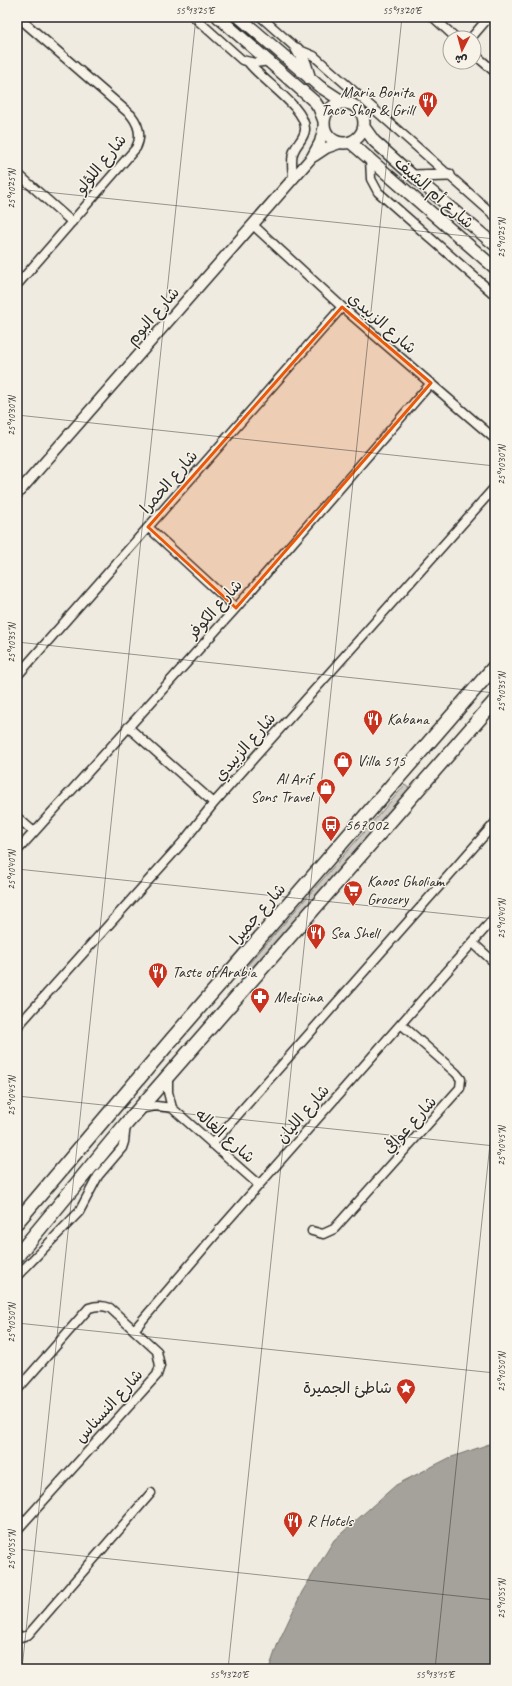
<svg xmlns="http://www.w3.org/2000/svg" width="512" height="1686" font-family="Caveat,'Playpen Sans Arabic',sans-serif">
	<style>
		.green { fill: #cfcbc2; stroke: #7d7b76 }
		.water { fill: #a4a29a; stroke: #74726e }
		.lines { fill: none; stroke-linecap: round; stroke-linejoin: round }
		.minor-casing { stroke: #2b2b2b; stroke-width: 11 }
		.tertiary-casing { stroke: #2b2b2b; stroke-width: 13 }
		.secondary-casing { stroke: #2b2b2b; stroke-width: 14 }
		.primary-casing { stroke: #2b2b2b; stroke-width: 16 }
		.minor { stroke: #f7f3e8; stroke-width: 8 }
		.tertiary { stroke: #f7f3e8; stroke-width: 10 }
		.secondary { stroke: #f7f3e8; stroke-width: 11 }
		.primary { stroke: #f7f3e8; stroke-width: 13 }
		.marked { fill: #e8590c; fill-opacity: 0.2; stroke: #e8590c; stroke-width: 3; stroke-linejoin: round }
		.ticks { fill: none; stroke: #2b2b2b; stroke-width: 1; stroke-opacity: 0.45 }
		.labels { text-anchor: middle; dominant-baseline: central; stroke-width: 3; stroke-linejoin: round; paint-order: stroke }
		.poi-label { font-size: 16px; fill: #2b2b2b; stroke: #f7f3e8; text-anchor: start }
		.street-label { font-size: 16px; fill: #2b2b2b; stroke: #f7f3e8 }
		.neatline { fill: none; stroke: #2b2b2b; stroke-width: 1.5 }
		.ticks-label { font-size: 10px; text-anchor: middle; fill: #2b2b2b }
	</style>
	<rect width="100%" height="100%" fill="#efebe0"/>
	<filter id="ink" filterUnits="userSpaceOnUse"><feTurbulence type="fractalNoise" baseFrequency=".025" numOctaves="2"/><feDisplacementMap in="SourceGraphic" scale="8" xChannelSelector="R" yChannelSelector="G"/><feConvolveMatrix kernelMatrix="1 2 1 2 8 2 1 2 1" color-interpolation-filters="sRGB"/></filter>
	<g filter="url(#ink)">
		<path class="green" d="M405,785L410,789L250,970L246,967Z"/>
		<path class="water" d="M495,1442V1669H269L278,1643L302,1592L334,1540L396,1485L449,1458Z"/>
		<g class="lines">
			<g class="minor-casing">
				<path id="minor" d="M194,17L242,60L255,63L270,61
					M261,17L297,49L314,56L495,216
					M433,17L456,38
					M471,38L489,17
					M474,54L495,72
					M248,62C261,80 307,108 305,130C304,139 297,143 294,151C290,159 293,171 293,179
					M370,159L371,179L378,192L495,295
					M17,173L72,222
					M253,225L342,307L495,439
					M17,285L136,148C142,136 139,125 131,115L18,17
					M148,527L236,608
					M17,676L342,307
					M128,727L214,803
					M17,817L34,832
					M17,851L236,608L431,383
					M473,943L495,963
					M17,1027L183,842L214,803L495,487
					M168,1077V1092L172,1108L259,1185
					M139,1109L156,1106L172,1108
					M212,1144L495,823
					M312,1231L323,1234L334,1229L460,1088L461,1079L456,1073L401,1024
					M17,1276L79,1212L98,1176L122,1148L124,1142L126,1124
					M134,1330L221,1228L495,917
					M17,1390L89,1308C97,1305 103,1305 110,1308L157,1351L160,1366L157,1375L17,1530
					M17,1638L28,1635L151,1493"/>
			</g>
			<g class="tertiary-casing">
				<path id="tertiary" d="M314,156L326,148L340,143
					M17,494L312,157L320,142L324,126"/>
			</g>
			<g class="secondary-casing">
				<path id="secondary" d="M218,17L315,102L319,108L324,121
					M239,17L319,86L345,103
					M297,49L305,63L310,79
					M324 123a20 20 0 1 1 40 0a20 20 0 1 1-40 0Z
					M364,127L374,141L413,176L495,245
					M350,142L495,268
					M413,176L449,175"/>
			</g>
			<g class="primary-casing">
				<path id="primary" d="M17,1222L173,1038L495,666
					M17,1256L126,1124L495,701"/>
			</g>
			<use href="#minor" class="minor"/>
			<use href="#tertiary" class="tertiary"/>
			<use href="#secondary" class="secondary"/>
			<use href="#primary" class="primary"/>
		</g>
	</g>
	<path class="marked" d="M342,307L431,383L236,608L148,527Z"/>
	<path class="ticks" d="M17,189L495,239M17,415L495,466M17,642L495,693M17,869L495,919M17,1096L495,1146M17,1323L495,1373M17,1549L495,1600M22,1669L196,17M228,1669L402,17M435,1669L495,1096"/>
	<defs>
		<g id="restaurant-pin" transform="scale(1)"><path d="M0 17L-7.5 6A9.5 9.5 0 1 1 7.5 6Z" fill="#c8321e" stroke="#f7f3e8"/><path d="M-5-6h1v4h1v-4h1v4h1v-4h1v5L-1.5 .5V6h-2V.5L-5-1ZM5-6V6H3V1.5H1.5Q1.5-4 5-6Z" fill="#fff"/></g>
		<g id="shop-pin" transform="scale(1)"><path d="M0 17L-7.5 6A9.5 9.5 0 1 1 7.5 6Z" fill="#c8321e" stroke="#f7f3e8"/><path d="M-5-2.5h2.3a2.7 3.5 0 0 1 5.4 0H5L5.5 6h-11ZM-1.5-2.5h3a1.5 2.3 0 0 0-3 0Z" fill="#fff"/></g>
		<g id="bus-pin" transform="scale(1)"><path d="M0 17L-7.5 6A9.5 9.5 0 1 1 7.5 6Z" fill="#c8321e" stroke="#f7f3e8"/><path d="M-5-6H5V4H4V6H2V4H-2V6H-4V4H-5ZM-3.5-4V0h7V-4ZM-3.5 1.2v1.5H-2V1.2ZM2 1.2v1.5H3.5V1.2Z" fill="#fff"/></g>
		<g id="supermarket-pin" transform="scale(1)"><path d="M0 17L-7.5 6A9.5 9.5 0 1 1 7.5 6Z" fill="#c8321e" stroke="#f7f3e8"/><path d="M-6-5.5h2.5l.6 2H6L4.5 2H-2.5L-4.4-4H-6ZM-1.5 3.2a1.3 1.3 0 1 0 .1 0ZM3 3.2a1.3 1.3 0 1 0 .1 0Z" fill="#fff"/></g>
		<g id="pharmacy-pin" transform="scale(1)"><path d="M0 17L-7.5 6A9.5 9.5 0 1 1 7.5 6Z" fill="#c8321e" stroke="#f7f3e8"/><path d="M-2-6h4v4h4v4h-4v4h-4v-4h-4v-4h4Z" fill="#fff"/></g>
		<g id="sight-pin" transform="scale(1)"><path d="M0 17L-7.5 6A9.5 9.5 0 1 1 7.5 6Z" fill="#c8321e" stroke="#f7f3e8"/><path d="M0-6L1.8-2.2L6-1.7L2.9 1.2L3.7 5.4L0 3.3L-3.7 5.4L-2.9 1.2L-6-1.7L-1.8-2.2Z" fill="#fff"/></g>
	</defs>
	<g fill-rule="evenodd">
		<use href="#restaurant-pin" x="428" y="101"/>
		<use href="#restaurant-pin" x="373" y="719"/>
		<use href="#shop-pin" x="343" y="761"/>
		<use href="#shop-pin" x="326" y="788"/>
		<use href="#bus-pin" x="331" y="825"/>
		<use href="#supermarket-pin" x="353" y="890"/>
		<use href="#restaurant-pin" x="316" y="933"/>
		<use href="#restaurant-pin" x="158" y="972"/>
		<use href="#pharmacy-pin" x="260" y="997"/>
		<use href="#sight-pin" x="406" y="1388"/>
		<use href="#restaurant-pin" x="293" y="1521"/>
	</g>
	<g class="labels">
		<g class="poi-label">
			<text x="414" y="92" text-anchor="end">Maria Bonita<tspan x="414" dy="18">Taco Shop &amp; Grill</tspan></text>
			<text x="387" y="719">Kabana</text>
			<text x="357" y="761">Villa 515</text>
			<text x="312" y="779" text-anchor="end">Al Arif<tspan x="312" dy="18">Sons Travel</tspan></text>
			<text x="345" y="825">567002</text>
			<text x="367" y="881">Kaoos Gholiam<tspan x="367" dy="18">Grocery</tspan></text>
			<text x="330" y="933">Sea Shell</text>
			<text x="172" y="972">Taste of Arabia</text>
			<text x="274" y="997">Medicina</text>
			<text x="392" y="1388" text-anchor="end">شاطئ الجميرة</text>
			<text x="307" y="1521">R Hotels</text>
		</g>
		<g class="street-label">
			<text transform="translate(101 164) rotate(-51)">شارع اللؤلو</text>
			<text transform="translate(434 193) rotate(41)">شارع أم الشيف</text>
			<text transform="translate(153 316) rotate(-49)">شارع البوم</text>
			<text transform="translate(382 323) rotate(41)">شارع الزبيدي</text>
			<text transform="translate(169 482) rotate(-49)">شارع الحمرا</text>
			<text transform="translate(215 609) rotate(-48)">شارع الكوفر</text>
			<text transform="translate(245 747) rotate(-49)">شارع الزبيدي</text>
			<text transform="translate(258 914) rotate(-49)">شارع جميرا</text>
			<text transform="translate(303 1114) rotate(-49)">شارع الليان</text>
			<text transform="translate(410 1125) rotate(-48)">شارع عوافي</text>
			<text transform="translate(225 1136) rotate(41)">شارع الغاله</text>
			<text transform="translate(109 1406) rotate(-48)">شارع النسناس</text>
		</g>
	</g>
	<rect width="512" height="1686" fill="none" stroke="#f7f3e8" stroke-width="44"/>
	<g transform="translate(462 50) rotate(186)"><circle r="19" fill="#f7f3e8" stroke="#a5a39c"/>
	<path d="M0-3L7 15L0 10L-7 15Z" fill="#c8321e"/>
	<text y="-6" font-size="11" font-weight="bold" text-anchor="middle" fill="#2b2b2b">ش</text>
	</g>
	<rect x="22" y="22" width="468" height="1642" class="neatline"/>
	<g class="ticks-label">
		<text x="195" y="14">55°13'25"E</text>
		<text x="402" y="14">55°13'20"E</text>
		<text transform="translate(11 189) rotate(-90)" y="4">25°10'25"N</text>
		<text transform="translate(501 238) rotate(-90)" y="4">25°10'25"N</text>
		<text transform="translate(11 416) rotate(-90)" y="4">25°10'30"N</text>
		<text transform="translate(501 465) rotate(-90)" y="4">25°10'30"N</text>
		<text transform="translate(11 643) rotate(-90)" y="4">25°10'35"N</text>
		<text transform="translate(501 692) rotate(-90)" y="4">25°10'35"N</text>
		<text transform="translate(11 870) rotate(-90)" y="4">25°10'40"N</text>
		<text transform="translate(501 919) rotate(-90)" y="4">25°10'40"N</text>
		<text transform="translate(11 1096) rotate(-90)" y="4">25°10'45"N</text>
		<text transform="translate(501 1146) rotate(-90)" y="4">25°10'45"N</text>
		<text transform="translate(11 1323) rotate(-90)" y="4">25°10'50"N</text>
		<text transform="translate(501 1372) rotate(-90)" y="4">25°10'50"N</text>
		<text transform="translate(11 1550) rotate(-90)" y="4">25°10'55"N</text>
		<text transform="translate(501 1599) rotate(-90)" y="4">25°10'55"N</text>
		<text x="229" y="1678">55°13'20"E</text>
		<text x="435" y="1678">55°13'15"E</text>
	</g>
</svg>
